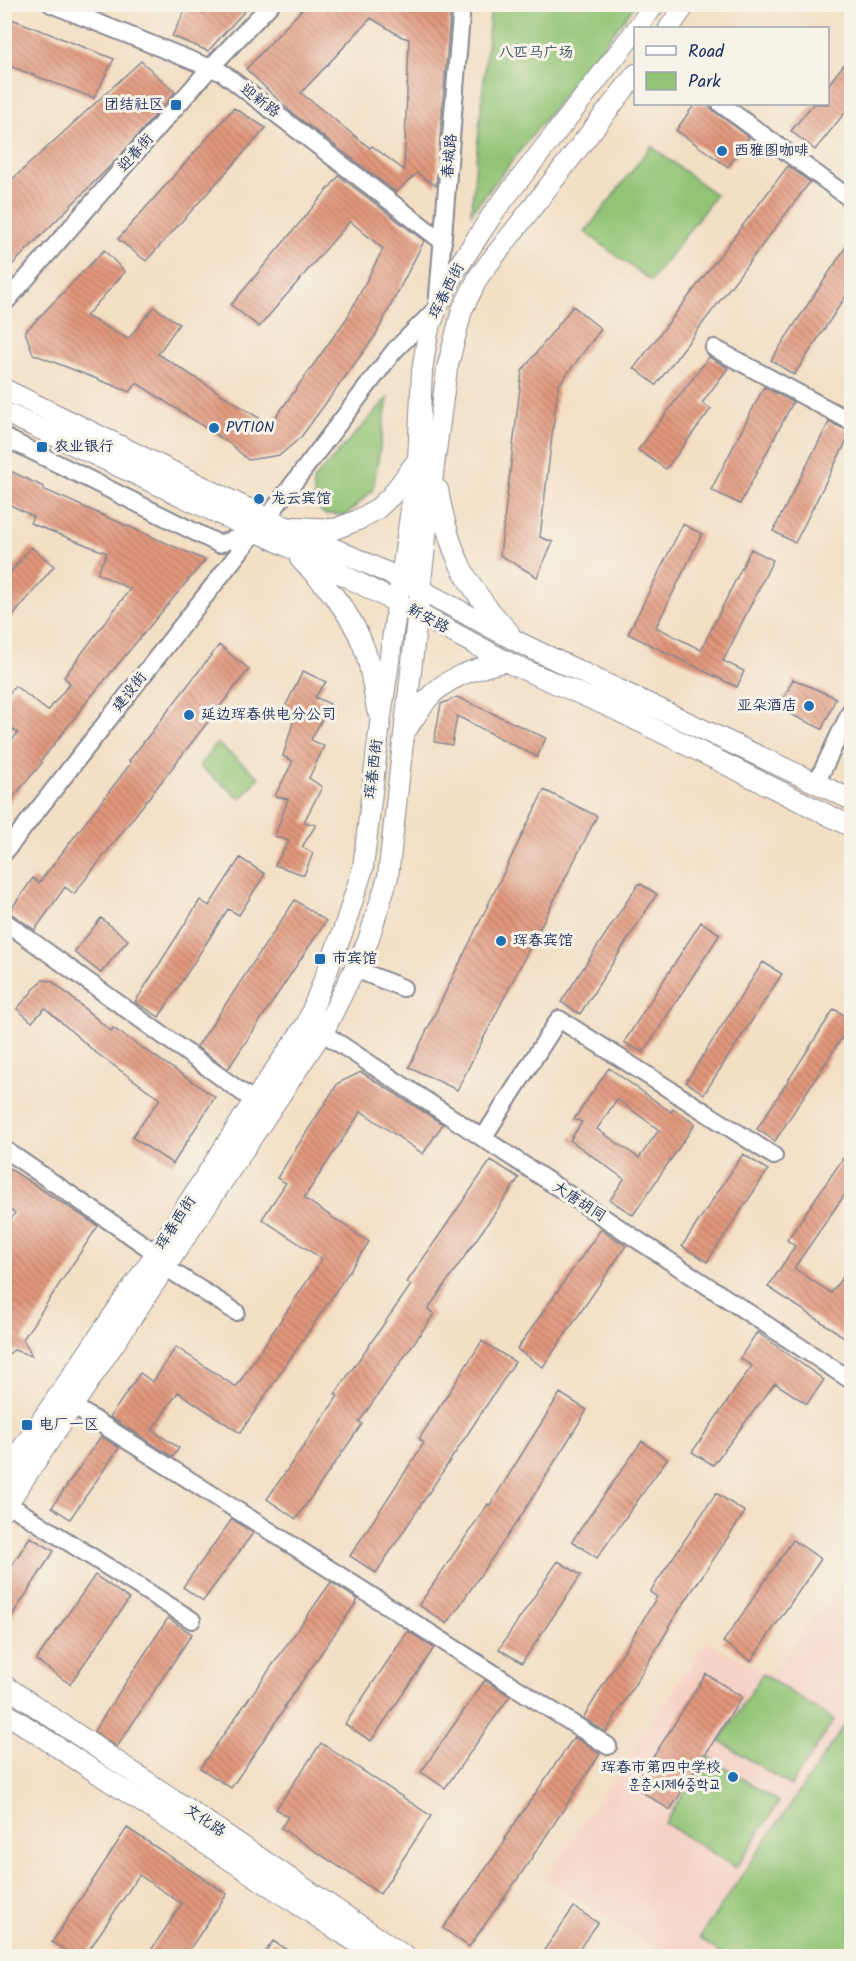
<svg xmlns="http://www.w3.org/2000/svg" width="856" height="1961" font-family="Kalam,'LXGW WenKai TC','Poor Story',sans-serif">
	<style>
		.built { fill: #f6d1c5 }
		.green { fill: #92c475; stroke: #567a6a; stroke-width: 1.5 }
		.building { fill: url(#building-back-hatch); fill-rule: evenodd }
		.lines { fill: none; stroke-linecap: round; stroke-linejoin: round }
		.minor-casing { stroke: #878791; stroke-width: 20 }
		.major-casing { stroke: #878791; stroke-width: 22 }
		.minor { stroke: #fff; stroke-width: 16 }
		.major { stroke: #fff; stroke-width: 20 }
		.poi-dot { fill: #1f6fb2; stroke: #f7f3e8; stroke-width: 2 }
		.labels { text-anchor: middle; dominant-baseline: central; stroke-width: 6; stroke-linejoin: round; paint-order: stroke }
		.park-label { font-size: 15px; fill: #395464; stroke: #f7f3e8 }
		.street-label { font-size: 15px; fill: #1b2f5e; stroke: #f7f3e8 }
		.poi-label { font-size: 15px; fill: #1b2f5e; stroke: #f7f3e8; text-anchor: start }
	</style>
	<defs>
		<pattern id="building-back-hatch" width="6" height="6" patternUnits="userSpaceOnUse" patternTransform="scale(1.5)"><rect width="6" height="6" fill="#e1977c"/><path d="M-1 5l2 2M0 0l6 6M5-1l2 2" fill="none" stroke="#b67c69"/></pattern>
	</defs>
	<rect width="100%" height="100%" fill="#f7f3e8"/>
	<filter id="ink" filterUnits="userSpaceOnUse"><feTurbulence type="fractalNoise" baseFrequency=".0167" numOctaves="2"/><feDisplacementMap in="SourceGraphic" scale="12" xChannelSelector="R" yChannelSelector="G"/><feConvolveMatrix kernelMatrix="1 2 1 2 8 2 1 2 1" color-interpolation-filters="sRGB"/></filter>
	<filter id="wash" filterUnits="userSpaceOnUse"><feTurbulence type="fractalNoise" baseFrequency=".008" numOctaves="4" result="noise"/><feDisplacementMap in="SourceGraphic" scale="24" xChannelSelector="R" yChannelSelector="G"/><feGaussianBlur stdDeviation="1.35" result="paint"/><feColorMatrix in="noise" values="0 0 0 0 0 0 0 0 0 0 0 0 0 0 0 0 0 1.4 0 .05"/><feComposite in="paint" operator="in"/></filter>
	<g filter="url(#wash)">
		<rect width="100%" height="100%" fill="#f3dfc4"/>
		<path class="built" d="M838,1584L851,1593V1956H667L546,1878L707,1642L772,1675Z"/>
		<path class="green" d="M491,5H635L471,213Z
			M651,146L716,195L651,281L585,232Z
			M388,398L373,490L346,515L324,514L315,504L313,480Z
			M217,743L259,777L241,799L199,766Z
			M762,1674L834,1720L791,1786L720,1741Z
			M851,1716V1956H724L699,1938Z
			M707,1756L779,1802L736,1868L665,1823Z"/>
		<g id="blocks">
			<path class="building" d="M212,4H251L208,51L172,36L188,5L204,13Z
				M307,4H451L436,186L417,173L396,192L291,112L246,69ZM371,18L402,37L409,39L404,170L372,146L370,148L301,93Z
				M4,16L114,59L94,98L4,64Z
				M852,54V104L815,150L791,131L813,104H828V85Z
				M141,61L175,92L119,157L4,273V187Z
				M695,104H707L715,112L749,137L728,167L676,130Z
				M234,108L266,128L146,261L118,239Z
				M788,166L810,182L656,385L634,368Z
				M339,176L424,241L375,336L301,437L280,455L248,460L232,445L137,383L130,392L33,354L25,332L104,250L125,272L86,316L128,339L154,307L179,324L158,354L270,425L347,318L383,249L350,221L259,327L231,305Z
				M852,238V287L794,375L771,360Z
				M573,306L601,329L558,386L540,537L553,542L537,577L500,555L522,371Z
				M709,357L728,368L702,403L711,409L666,469L638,450Z
				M764,387L793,402L740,504L711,490Z
				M829,422L851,432L795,543L773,531Z
				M4,468L44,487L43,489L205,560L89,699L41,761L42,763L4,808V749L18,733L4,723V700L15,686L48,711L70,683L64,677L130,589L97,573L107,553L30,523L33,516L4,502Z
				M683,524L702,534L656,627L701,650L751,549L773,560L723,661L744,671L737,687L628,634Z
				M31,547L54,566L4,627V580Z
				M219,645L249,669L74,894L65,887L35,930L9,912L33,878L39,883L131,763L129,761Z
				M303,671L326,682L315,697L330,704L311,740L324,746L309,778L322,787L304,822L316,825L302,847L313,853L304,875L275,865L289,841L275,836L288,799L275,796L293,761L283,756L294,719L282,713Z
				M793,679L836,698L822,729L779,709Z
				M457,697L546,738L537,757L457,716L452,745L434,742L441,704Z
				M544,790L597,816L457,1090L409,1067Z
				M240,858L265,874L239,915L228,909L159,1017L135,1002L200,900L209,906Z
				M639,883L657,894L580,1014L561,1002Z
				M295,900L326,921L228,1069L197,1047Z
				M101,918L128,940L101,973L74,952Z
				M701,922L720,934L643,1053L624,1042Z
				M763,962L782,974L704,1094L686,1082Z
				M42,980L52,981L111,1031L113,1028L215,1097L173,1164L132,1137L160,1099L95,1052L45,1008L32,1022L17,1009Z
				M834,1009L852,1020V1022L775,1141L757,1129Z
				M609,1068L671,1112L673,1109L695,1124L633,1215L610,1200L624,1179L570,1140L582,1122L574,1119ZM617,1099L659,1130L639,1158L597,1129Z
				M361,1072L443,1124L423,1154L361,1111L304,1198L369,1242L240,1433L178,1392L152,1430L179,1448L173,1457L110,1417L140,1373L153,1382L176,1347L236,1387L322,1259L262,1219L286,1183L277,1178L338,1083Z
				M743,1154L768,1170L707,1262L682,1246Z
				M844,1157L852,1162V1184L794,1268L831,1293L852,1264V1342L768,1287L795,1246L787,1240Z
				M491,1160L519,1178L428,1309L434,1314L359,1422L362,1424L296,1519L267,1499L338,1396L335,1394L411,1285L407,1282Z
				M4,1165L98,1226L23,1339L32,1356L14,1350L4,1357V1228L15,1213L4,1207Z
				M601,1229L626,1246L543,1367L517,1349Z
				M757,1332L824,1380L807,1404L775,1383L713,1465L692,1452L752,1366L740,1358Z
				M482,1341L515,1362L376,1573L350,1556L424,1443L419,1439Z
				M560,1393L587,1410L523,1513L447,1624L419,1605L488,1504L490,1505Z
				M101,1436L119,1448L70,1519L52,1507Z
				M642,1441L667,1459L597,1558L572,1541Z
				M716,1493L745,1512L668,1627L669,1628L606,1732L583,1718L657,1597L650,1592Z
				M232,1519L253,1533L203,1601L183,1587Z
				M30,1537L54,1551L4,1628V1577Z
				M793,1540L821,1559L751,1661L723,1642Z
				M558,1561L581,1575L522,1663L499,1649Z
				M95,1575L129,1599L70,1684L36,1660Z
				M331,1582L358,1600L284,1707L285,1708L231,1788L200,1768Z
				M168,1618L192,1634L117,1747L94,1731Z
				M408,1631L434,1648L371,1741L345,1724Z
				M706,1674L742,1697L670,1810L634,1787Z
				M485,1680L510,1696L445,1788L421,1772Z
				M574,1737L600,1754L523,1871L469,1947L443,1928L506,1840L504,1839Z
				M321,1743L431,1816L380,1894L281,1828L288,1817L276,1809Z
				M127,1828L227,1894L185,1956H147L182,1904L139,1875L85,1956H73L52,1942Z
				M574,1907L598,1923L574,1956H540Z
				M273,1941L296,1956H262Z"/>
		</g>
	</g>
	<g filter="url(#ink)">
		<use href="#blocks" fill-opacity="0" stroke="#878791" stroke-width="1.5"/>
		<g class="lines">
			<g class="minor-casing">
				<path id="minor" d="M51,4L223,73L443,242
					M721,104L852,200
					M4,304L210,68L271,4
					M714,348L852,422
					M4,437L219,544L255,532
					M267,518L394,351L437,308L462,4
					M816,784L852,708
					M4,853L255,532
					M4,921L254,1101
					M355,969L403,988
					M311,1025L852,1381
					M483,1138L559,1019L774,1156
					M4,1149L156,1253
					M165,1267L236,1312
					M73,1406L608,1746
					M8,1504L192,1620"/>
			</g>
			<g class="major-casing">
				<path id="major" d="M637,28L655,4
					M669,28L686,4
					M4,389L267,518L401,579L522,644L852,800
					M4,412L287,546L419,614L511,664L610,707L852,827
					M438,490C449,552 465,586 509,632
					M295,527L335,529L358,520L377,509L392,495L416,462
					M300,559C325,584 350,611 363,645C371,664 373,690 377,710
					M407,729C413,720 419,710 426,701C446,676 476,669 506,661
					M4,1475L156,1253L254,1101L307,1023L343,931L363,868L380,724L418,460L422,371L428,332L437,308L454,273L494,212L636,30
					M4,1509L327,1025L368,941L388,877L434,466L447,369L462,310L479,276L636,74
					M4,1685L405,1956
					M4,1712L377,1956"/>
			</g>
			<use href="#minor" class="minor"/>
			<use href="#major" class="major"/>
		</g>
	</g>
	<g class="poi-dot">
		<rect x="170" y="99" width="12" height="12" rx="3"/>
		<circle cx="722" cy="151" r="6"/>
		<circle cx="214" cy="428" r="6"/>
		<rect x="36" y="441" width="12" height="12" rx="3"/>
		<circle cx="259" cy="499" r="6"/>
		<circle cx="809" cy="706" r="6"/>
		<circle cx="189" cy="715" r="6"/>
		<circle cx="501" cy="941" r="6"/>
		<rect x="314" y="953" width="12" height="12" rx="3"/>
		<rect x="21" y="1419" width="12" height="12" rx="3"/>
		<circle cx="733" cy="1777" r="6"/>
	</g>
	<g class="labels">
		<g class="park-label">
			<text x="536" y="53">八匹马广场</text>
		</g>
		<g class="street-label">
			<text transform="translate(260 101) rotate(37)">迎新路</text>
			<text transform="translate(136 153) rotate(-49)">迎春街</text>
			<text transform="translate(450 156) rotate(-85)">春城路</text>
			<text transform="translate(447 291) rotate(-63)">珲春西街</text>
			<text transform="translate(428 619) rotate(28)">新安路</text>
			<text transform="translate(130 692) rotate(-52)">建设街</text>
			<text transform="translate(374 769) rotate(-83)">珲春西街</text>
			<text transform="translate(579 1202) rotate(33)">大唐胡同</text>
			<text transform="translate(176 1223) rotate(-57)">珲春西街</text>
			<text transform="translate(205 1821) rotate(34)">文化路</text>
		</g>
		<g class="poi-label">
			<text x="164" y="105" text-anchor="end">团结社区</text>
			<text x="734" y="151">西雅图咖啡</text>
			<text x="226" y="428">PVTION</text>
			<text x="54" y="447">农业银行</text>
			<text x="271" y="499">龙云宾馆</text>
			<text x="797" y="706" text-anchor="end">亚朵酒店</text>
			<text x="201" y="715">延边珲春供电分公司</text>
			<text x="513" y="941">珲春宾馆</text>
			<text x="332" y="959">市宾馆</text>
			<text x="39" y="1425">电厂一区</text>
			<text x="721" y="1768" text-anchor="end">珲春市第四中学校<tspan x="721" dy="17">훈춘시제4중학교</tspan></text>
		</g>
	</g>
	<rect width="856" height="1961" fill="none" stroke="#f7f3e8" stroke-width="24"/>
	<rect x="634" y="27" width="195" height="78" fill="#f7f3e8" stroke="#9fa5b1" stroke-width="1.5"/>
	<rect x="646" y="46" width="30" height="9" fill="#ffffff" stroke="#9fa5b1" stroke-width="1.5"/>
	<text x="688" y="57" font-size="18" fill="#1b2f5e">Road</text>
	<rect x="646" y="72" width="30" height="18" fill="#92c475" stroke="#9fa5b1" stroke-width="1.5"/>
	<text x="688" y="87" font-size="18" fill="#1b2f5e">Park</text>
</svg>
